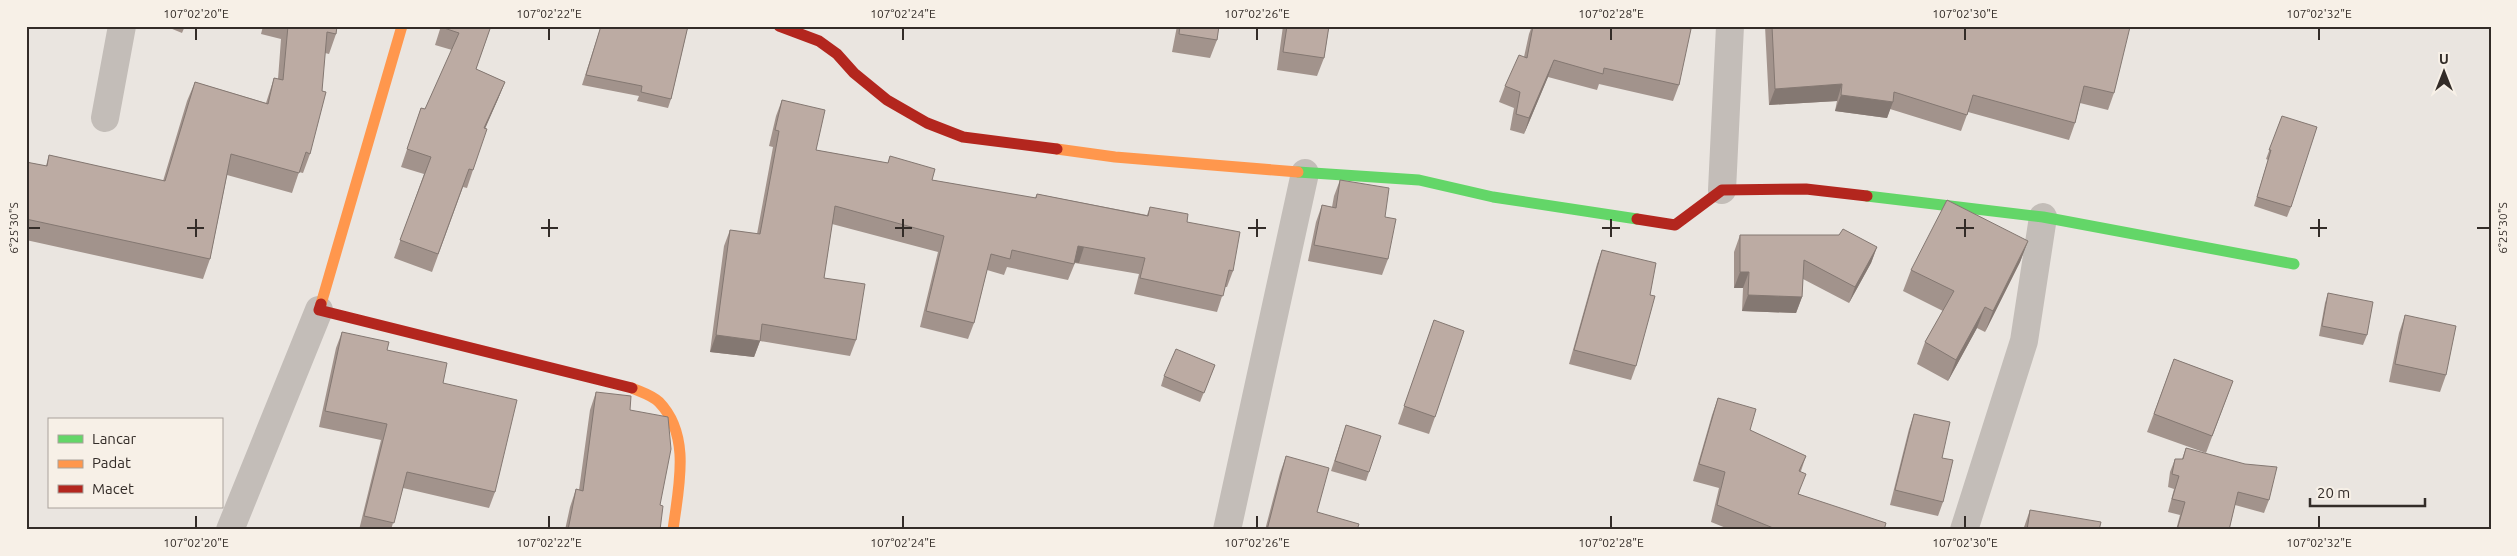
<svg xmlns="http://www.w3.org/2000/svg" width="2517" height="556" font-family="Ubuntu,sans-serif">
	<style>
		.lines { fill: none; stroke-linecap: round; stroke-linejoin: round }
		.street { stroke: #c3bdb8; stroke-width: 28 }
		.fast { stroke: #63d668; stroke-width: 11 }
		.slow { stroke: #ff974d; stroke-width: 11 }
		.jam { stroke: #b3261e; stroke-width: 11 }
		.wall { fill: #a2938c }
		.shaded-wall { fill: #847872 }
		.building { fill: #bcaba3; stroke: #847872 }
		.ticks { fill: none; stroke: #332c28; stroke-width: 2 }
		.neatline { fill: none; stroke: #332c28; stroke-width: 2 }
		.ticks-label { font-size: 12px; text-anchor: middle; fill: #332c28 }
	</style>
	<rect width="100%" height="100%" fill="#eae5e0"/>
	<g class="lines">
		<path class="street" d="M105,118L122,26
			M1722,190L1730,26
			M230,530L319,310
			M1227,530L1305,173
			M1964,530L2024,341L2043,217"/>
		<path class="fast" d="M1298,172L1419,180L1493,197L1637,219
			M1867,196L2043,217L2294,264"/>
		<path class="slow" d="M1057,149L1115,157L1298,172
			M321,304L402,26
			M632,388C641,392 652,395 659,402C692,436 678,489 673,530"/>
		<path class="jam" d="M779,26L819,41L837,54L854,73L887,100L927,123L963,137L1057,149
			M1637,219L1675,225L1722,190L1806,189L1867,196
			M321,304L319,310L632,388"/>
	</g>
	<path class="wall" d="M165,26H185L182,33Z
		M263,26H337L336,34L329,54L325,53L310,154L303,173L299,172L292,193L227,175L210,259L203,279L26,240V162L46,166L49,155L163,181L187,101L195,82L266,103L274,78L278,79L281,39L261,34Z
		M441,26H491L476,69L505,82L498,99L485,129L473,170L467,188L463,187L432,272L394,258L424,174L401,167L421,108L425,109L452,50L435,45Z
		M601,26H688L671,99L668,108L637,101L639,96L582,85Z
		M1177,26H1219L1217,40L1210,58L1172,52Z
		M1283,26H1329L1324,58L1317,76L1277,70Z
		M1532,26H1678L1679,85L1673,101L1599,84L1597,90L1548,77L1524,134L1510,130L1514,108L1499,102L1505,86L1524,57L1529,34Z
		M1765,26H2128L2114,93L2108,110L2080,103L2075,123L2069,140L1968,112L1961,131L1890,109L1887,118L1835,111L1837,101L1769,105Z
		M782,100L816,150L888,163L890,156L932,180L1035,198L1037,194L1147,215L1150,207L1187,222L1233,271L1227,287H1225L1217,312L1134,294L1139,274L1075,263L1068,280L1007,267L1004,275L987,270L974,323L968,339L920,327L938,252L832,224L824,278L856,340L850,356L760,341L754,357L710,352L724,246L730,230L757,234L773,147L769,146L776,116Z
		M2282,116L2291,207L2287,217L2254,206L2268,160L2266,159Z
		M1340,180L1385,217L1388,259L1382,275L1308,261L1316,222L1322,205L1332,207L1334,196Z
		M1740,235L1877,247L1871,263L1849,303L1803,279L1802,297L1796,313L1742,311L1743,288H1734V252Z
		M2028,241L2020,262L1985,332L1977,328L1948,381L1917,364L1925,342L1943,311L1903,291L1911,270Z
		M1602,250L1636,366L1631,380L1569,364L1597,264Z
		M2328,293L2367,335L2363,345L2319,336L2325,303Z
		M2405,315L2446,375L2440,392L2389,382L2399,333Z
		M1434,320L1435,417L1429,434L1398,424Z
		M342,332L387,350L443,383L495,492L489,508L403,488L391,530H359L381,440L319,427L336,348Z
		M2174,359L2233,381L2206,453L2147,432Z
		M1215,365L1200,402L1161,386L1164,376Z
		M596,392L630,410L660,505V530H565L570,507L576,489L579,490L590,410Z
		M1718,398L1750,430L1806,456L1801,471L1799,494L1884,530H1731L1711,522L1719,488L1693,481L1712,415Z
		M1914,414L1942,458L1943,502L1938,516L1890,505L1909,429Z
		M1346,425L1369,472L1366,481L1331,471Z
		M2186,448L2269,500L2264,513L2235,505L2229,530H2176L2180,515L2168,512L2174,489L2168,487L2170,472L2175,459H2182Z
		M1286,456L1317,512L1357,530H1265L1280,473Z
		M2030,510L2099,530H2023Z"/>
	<path class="shaded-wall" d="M1554,60L1548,77L1524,134L1529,118Z
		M505,82L498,99L477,146L484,128Z
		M1842,84L1837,101L1769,105L1775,89Z
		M1841,95L1893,102L1887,118L1835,111Z
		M2028,241L2020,262L1985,332L1993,311Z
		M1078,246L1084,247L1079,263L1073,262Z
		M1877,247L1871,263L1849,303L1855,287Z
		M1740,272H1749L1743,288H1734Z
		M1748,295L1802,297L1796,313L1742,311Z
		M1985,307L1977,328L1948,381L1956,360Z
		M716,335L760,341L754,357L710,352Z"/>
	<path class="building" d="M288,26H337L336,34L327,32L322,91L326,92L310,154L306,152L299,173L231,154L210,259L26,219V162L47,166L49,155L165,181L195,82L268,104L274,78L283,80Z
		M441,26H491L476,69L505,82L484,128L487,129L473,170L469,169L438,254L400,240L431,157L407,149L421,108L425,109L459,33L441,27Z
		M601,26H688L671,99L641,92L642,86L586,75Z
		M1180,26H1219L1217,40L1179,34Z
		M1287,26H1329L1324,58L1283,52Z
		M1533,26H1678L1691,29L1679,85L1604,68L1603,74L1554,60L1529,118L1516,114L1520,92L1505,86L1519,55L1527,58Z
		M1772,26H2128L2130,27L2114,93L2084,86L2075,123L1973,95L1967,115L1894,92L1893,102L1841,95L1842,84L1775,89Z
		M782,100L825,110L816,150L888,163L890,156L935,169L932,180L1036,198L1037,194L1148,216L1150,207L1188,214L1187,222L1240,232L1233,271L1229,270L1223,296L1140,278L1145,258L1078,246L1074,264L1012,250L1010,259L991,254L974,323L926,311L944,236L835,206L824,278L865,284L856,340L762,324L760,341L716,335L730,230L760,234L779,131L775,130Z
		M2282,116L2317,127L2291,207L2257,197L2271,150H2269Z
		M1340,180L1389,188L1385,217L1396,219L1388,259L1314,245L1322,205L1336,208Z
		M1947,200L2028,241L1993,311L1985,307L1956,360L1925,342L1954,291L1911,270Z
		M1843,229L1877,247L1855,287L1804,260L1802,297L1748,295L1749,272H1740V235H1839Z
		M1602,250L1656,263L1650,295L1655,296L1636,366L1574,350Z
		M2328,293L2373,302L2367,335L2322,326Z
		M2405,315L2456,326L2446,375L2395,364Z
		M1434,320L1464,331L1435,417L1404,406Z
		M342,332L389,342L387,350L447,363L443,383L517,400L495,492L407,472L394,523L364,516L387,424L325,411Z
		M1176,349L1215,365L1204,393L1164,376Z
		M2174,359L2233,381L2212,436L2154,414Z
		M596,392L631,396L630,410L668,417L671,449L660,505L663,506L660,530H568L576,489L583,491Z
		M1718,398L1756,409L1750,430L1806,456L1799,471L1806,474L1798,494L1886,523L1884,530H1778L1717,505L1725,472L1699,464Z
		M1914,414L1950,422L1942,458L1953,460L1943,502L1895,490Z
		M1346,425L1381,436L1369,472L1335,461Z
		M2186,448L2245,464L2277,467L2269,500L2238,492L2229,530H2177L2185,502L2172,499L2179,476L2172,474L2175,459H2183Z
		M1286,456L1329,468L1317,512L1359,524L1357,530H1267Z
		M2030,510L2101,522L2099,530H2027Z"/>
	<path class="ticks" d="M196,28V40M549,28V40M903,28V40M1257,28V40M1611,28V40M1965,28V40M2319,28V40M196,219V237M549,219V237M903,219V237M1257,219V237M1611,219V237M1965,219V237M2319,219V237M28,228H40M187,228H204M541,228H558M895,228H912M1248,228H1266M1602,228H1620M1956,228H1974M2310,228H2327M2477,228H2490M196,516V528M549,516V528M903,516V528M1257,516V528M1611,516V528M1965,516V528M2319,516V528"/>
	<rect width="2517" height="556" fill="none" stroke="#f7f0e7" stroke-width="55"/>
	<rect x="48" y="418" width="175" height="90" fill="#f7f0e7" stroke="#a9a29b"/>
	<rect x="58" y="435" width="25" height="8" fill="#63d668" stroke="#a9a29b"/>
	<text x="92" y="444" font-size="15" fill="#332c28">Lancar</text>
	<rect x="58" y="460" width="25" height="8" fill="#ff974d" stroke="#a9a29b"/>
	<text x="92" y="468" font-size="15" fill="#332c28">Padat</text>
	<rect x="58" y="485" width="25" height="8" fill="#b3261e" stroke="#a9a29b"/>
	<text x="92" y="494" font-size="15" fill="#332c28">Macet</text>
	<g transform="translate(2444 72)" stroke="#f7f0e7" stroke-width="4" paint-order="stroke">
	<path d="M0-4L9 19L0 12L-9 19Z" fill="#332c28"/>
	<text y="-8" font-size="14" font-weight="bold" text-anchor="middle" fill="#332c28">U</text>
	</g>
	<path d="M2310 498v8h115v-8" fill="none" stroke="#332c28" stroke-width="2.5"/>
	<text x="2317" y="498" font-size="15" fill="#332c28" stroke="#f7f0e7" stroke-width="4" paint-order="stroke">20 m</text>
	<rect x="28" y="28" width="2462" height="500" class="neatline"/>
	<g class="ticks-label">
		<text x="196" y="18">107°02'20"E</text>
		<text x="549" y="18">107°02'22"E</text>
		<text x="903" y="18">107°02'24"E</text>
		<text x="1257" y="18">107°02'26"E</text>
		<text x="1611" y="18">107°02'28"E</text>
		<text x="1965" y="18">107°02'30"E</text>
		<text x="2319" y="18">107°02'32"E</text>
		<text transform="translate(14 228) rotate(-90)" y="4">6°25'30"S</text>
		<text transform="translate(2503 228) rotate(-90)" y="4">6°25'30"S</text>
		<text x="196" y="547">107°02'20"E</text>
		<text x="549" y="547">107°02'22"E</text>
		<text x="903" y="547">107°02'24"E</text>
		<text x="1257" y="547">107°02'26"E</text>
		<text x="1611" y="547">107°02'28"E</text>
		<text x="1965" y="547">107°02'30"E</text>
		<text x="2319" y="547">107°02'32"E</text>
	</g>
</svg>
